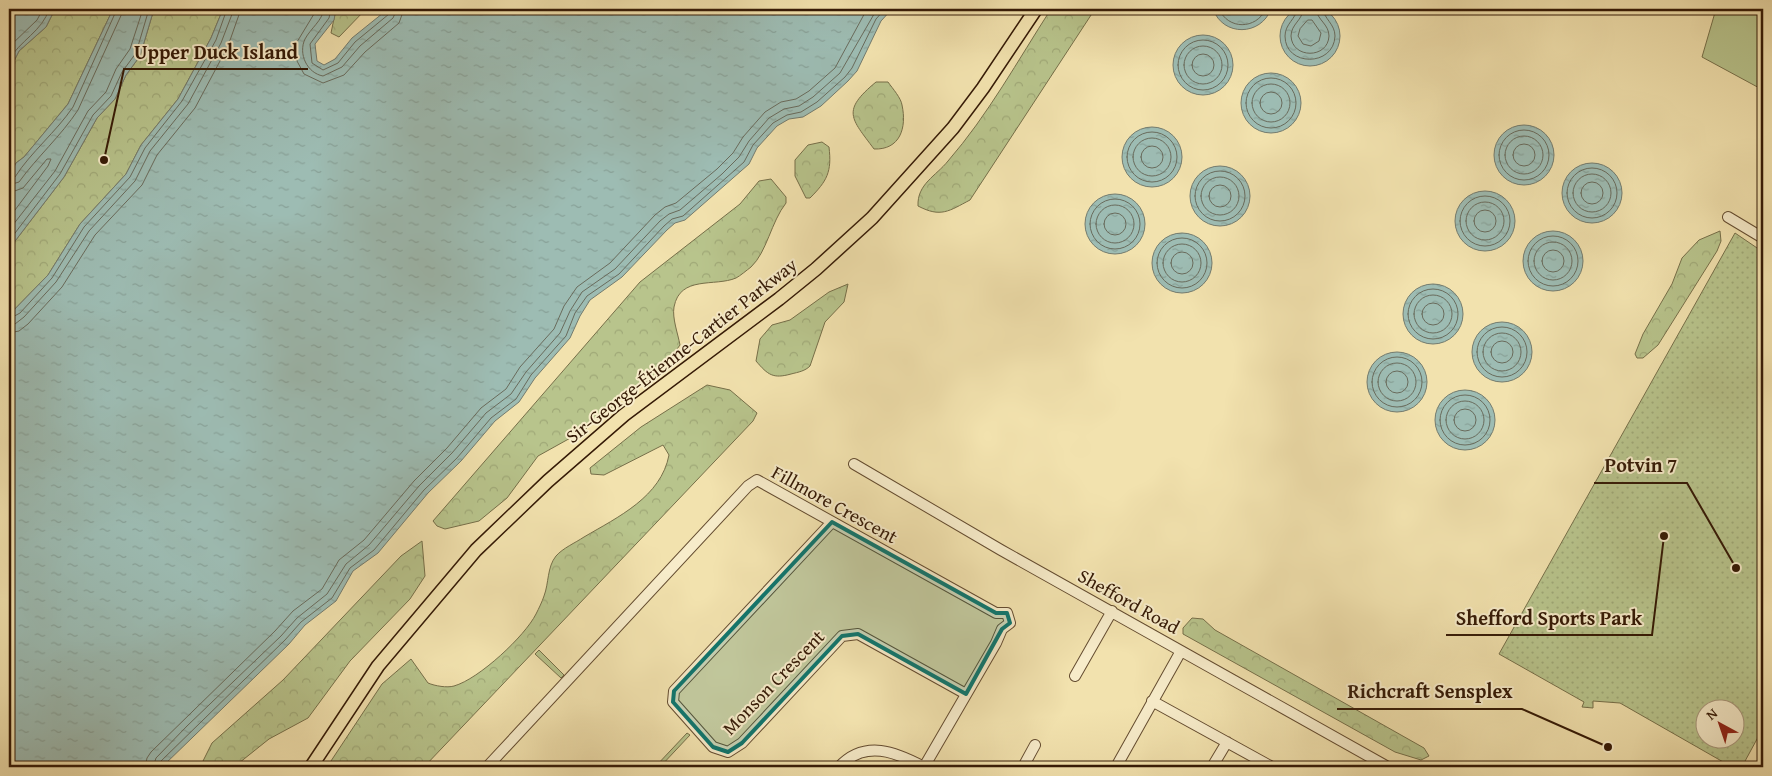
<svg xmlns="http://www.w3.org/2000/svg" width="1772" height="776" font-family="'Gentium Book Plus',serif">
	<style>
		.grass { fill: #b8c48c; stroke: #766f49 }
		.forest { fill: url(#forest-crowns); stroke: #766f49 }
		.park { fill: url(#park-dots); stroke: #766f49; fill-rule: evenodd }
		.water { fill: url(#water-ripples); stroke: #737b6e }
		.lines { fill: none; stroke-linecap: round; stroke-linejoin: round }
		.shore { stroke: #696b5c; stroke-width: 1 }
		.minor-casing { stroke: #644c30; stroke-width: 12 }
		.major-casing { stroke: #351a06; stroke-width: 15 }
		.minor { stroke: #f7ecca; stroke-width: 10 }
		.major { stroke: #f2e2ae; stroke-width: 12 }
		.marked { fill: #0f766e; fill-opacity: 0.2; stroke: #0f766e; stroke-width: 4; stroke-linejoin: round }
		.labels { text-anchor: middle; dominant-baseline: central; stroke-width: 4; stroke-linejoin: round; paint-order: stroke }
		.street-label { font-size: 19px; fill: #351a06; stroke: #f7ecca }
		.leader { fill: none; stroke: #351a06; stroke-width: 2 }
		.callout-dot { fill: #351a06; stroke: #f7ecca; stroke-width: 2 }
		.callout-label { font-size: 20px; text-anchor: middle; font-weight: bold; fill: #351a06; stroke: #f7ecca; stroke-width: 4; stroke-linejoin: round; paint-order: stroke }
	</style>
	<defs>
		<pattern id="forest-crowns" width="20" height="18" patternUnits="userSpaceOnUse" patternTransform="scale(1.25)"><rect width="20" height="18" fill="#b8c48c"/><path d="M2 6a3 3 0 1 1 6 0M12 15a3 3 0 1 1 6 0" fill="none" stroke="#9fa877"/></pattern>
		<pattern id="park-dots" width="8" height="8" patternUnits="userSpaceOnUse" patternTransform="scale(1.25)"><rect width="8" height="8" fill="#b8c48c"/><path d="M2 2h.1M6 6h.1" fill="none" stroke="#9fa877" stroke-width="1.8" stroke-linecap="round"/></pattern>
		<pattern id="water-ripples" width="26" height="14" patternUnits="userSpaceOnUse" patternTransform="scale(1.25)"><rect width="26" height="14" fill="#9dbcb3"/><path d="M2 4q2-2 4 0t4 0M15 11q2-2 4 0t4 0" fill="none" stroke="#88a198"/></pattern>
	</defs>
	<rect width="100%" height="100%" fill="#f2e2ae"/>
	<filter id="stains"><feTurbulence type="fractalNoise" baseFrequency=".004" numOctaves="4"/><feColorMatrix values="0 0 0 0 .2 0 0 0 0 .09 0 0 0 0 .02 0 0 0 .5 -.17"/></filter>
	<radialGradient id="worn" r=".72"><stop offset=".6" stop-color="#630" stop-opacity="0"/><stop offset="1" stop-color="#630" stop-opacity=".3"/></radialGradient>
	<path class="grass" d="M1716,9H1763V90L1702,57Z
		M539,650L564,675L561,678L535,654Z
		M687,733L690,735L660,767H655Z"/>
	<path class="forest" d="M55,9H113L68,104L24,157L16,163L9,177V71L19,51L46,27Z
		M154,9H223L211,38L178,99L141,145L126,174L80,224L48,275L9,315V249L64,177L97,118L115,99L126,75L140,56Z
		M336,9H366L339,37L331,33Z
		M1051,9H1095L970,200C949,211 941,218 918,206C917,184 936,176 948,161C988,115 1018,60 1051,9Z
		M876,82H888C893,89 901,98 902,105C907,128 900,150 874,149C851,118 841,111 876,82Z
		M822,142L829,147C832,172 827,181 810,198H806L795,176V160L808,145Z
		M771,179L786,197V203C771,222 767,252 751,267C747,270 740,276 736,278C715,287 680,275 674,307C672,318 678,334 680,345L658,375L635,388L583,431L538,456L507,498L479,521L445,529L437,526L433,521L640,282L740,204L759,181Z
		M1720,231L1721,241L1717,251L1658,345L1643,358H1637L1635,354L1643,334L1672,284L1682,258L1699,240Z
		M848,284L844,302L825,322L810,366C805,371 799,372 791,374C773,379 768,375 756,361L760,339L772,325L790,320L829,292Z
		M707,385L730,390L757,413L753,421L424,767H327L382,684L411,659L428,683C435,686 447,688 454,686C479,679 525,636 536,614C539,608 542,602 544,596C549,583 547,567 556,556C563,548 575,543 584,537C618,517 661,497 669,455L663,445L604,475L591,474L590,468L641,427Z
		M422,541L425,576L410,599L350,661L308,718L269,739L234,767H200L212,743L283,680L401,556Z
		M1192,618L1203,619L1215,630L1424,748L1429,756L1421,760L1395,752L1183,634V628Z"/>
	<path class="park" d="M1735,233L1763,252V728L1744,763L1751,767H1732L1620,703L1593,701V708L1582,707L1584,702L1499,654ZM1704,708H1734V738H1704Z"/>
	<path class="water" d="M1280 36a30 30 0 1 1 60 0a30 30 0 1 1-60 0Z
		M9,9H55L46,27L19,51L9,71Z
		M113,9H154L140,56L126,75L115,99L97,118L64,177L9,249V177L16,163L24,157L68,104Z
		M223,9H336L334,20L315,44L317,61L324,65L335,59L352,38L388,9H892L881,21L857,71L848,81L821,106L803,117L789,119L777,126L757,148L749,164L685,220L675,223L667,230L622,277L590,300L580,316L570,338L535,378L519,402L495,421L461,461L428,493L378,553L353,571L336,601L305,625L289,644L162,767H9V315L48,275L80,224L126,174L141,145L178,99L211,38Z
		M1213,9H1271C1261,36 1223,37 1213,9Z
		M1173 65a30 30 0 1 1 60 0a30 30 0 1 1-60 0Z
		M1241 103a30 30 0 1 1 60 0a30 30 0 1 1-60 0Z
		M1494 155a30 30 0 1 1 60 0a30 30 0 1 1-60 0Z
		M1122 157a30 30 0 1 1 60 0a30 30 0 1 1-60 0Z
		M1562 193a30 30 0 1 1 60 0a30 30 0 1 1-60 0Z
		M1190 196a30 30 0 1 1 60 0a30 30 0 1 1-60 0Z
		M1455 221a30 30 0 1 1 60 0a30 30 0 1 1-60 0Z
		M1085 224a30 30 0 1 1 60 0a30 30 0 1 1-60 0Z
		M1523 261a30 30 0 1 1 60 0a30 30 0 1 1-60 0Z
		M1152 263a30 30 0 1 1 60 0a30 30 0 1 1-60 0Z
		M1403 314a30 30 0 1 1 60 0a30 30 0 1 1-60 0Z
		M1472 352a30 30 0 1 1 60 0a30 30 0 1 1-60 0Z
		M1367 382a30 30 0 1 1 60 0a30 30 0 1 1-60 0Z
		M1435 420a30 30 0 1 1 60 0a30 30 0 1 1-60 0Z"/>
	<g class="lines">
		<path class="shore" d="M317,9L297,42V61L304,74L323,83L344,75L365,52L399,23L404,9
			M324,9C322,21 311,28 305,39C298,54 307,73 323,76L342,67L360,46L393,18L397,9
			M331,9L329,18L310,44L312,63L323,70L338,63L355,42L389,14L390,9
			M1219,9C1228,30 1256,30 1266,9
			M1297,9C1296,19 1285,24 1285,36C1285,67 1334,67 1335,36C1335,24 1324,19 1323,9
			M1303,9C1303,20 1291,24 1291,36C1292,59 1328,59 1329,36C1329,24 1317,20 1316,9
			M1308,20H1312L1321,33L1319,41L1311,46L1303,44L1298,36L1300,29Z
			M1178 65a25 25 0 1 1 50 0a25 25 0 1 1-50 0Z
			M1184 65a19 19 0 1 1 38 0a19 19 0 1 1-38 0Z
			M9,47L37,20L43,9
			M1192 65a11 11 0 1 1 22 0a11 11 0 1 1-22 0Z
			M9,60C19,41 43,31 49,9
			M1246 103a25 25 0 1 1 50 0a25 25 0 1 1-50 0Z
			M1252 103a19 19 0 1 1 38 0a19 19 0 1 1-38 0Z
			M1260 103a11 11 0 1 1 22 0a11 11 0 1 1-22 0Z
			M1499 155a25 25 0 1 1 50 0a25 25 0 1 1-50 0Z
			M1127 157a25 25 0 1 1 50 0a25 25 0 1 1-50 0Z
			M1505 155a19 19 0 1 1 38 0a19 19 0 1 1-38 0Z
			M1133 157a19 19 0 1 1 38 0a19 19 0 1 1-38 0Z
			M1513 155a11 11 0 1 1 22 0a11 11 0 1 1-22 0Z
			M1141 157a11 11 0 1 1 22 0a11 11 0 1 1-22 0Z
			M1567 193a25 25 0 1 1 50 0a25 25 0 1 1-50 0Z
			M1195 196a25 25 0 1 1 50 0a25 25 0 1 1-50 0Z
			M1573 193a19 19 0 1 1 38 0a19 19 0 1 1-38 0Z
			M1201 196a19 19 0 1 1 38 0a19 19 0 1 1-38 0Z
			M9,179L15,177C31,152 56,132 73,107L117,9
			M1581 193a11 11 0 1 1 22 0a11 11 0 1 1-22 0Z
			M1209 196a11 11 0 1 1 22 0a11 11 0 1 1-22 0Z
			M9,185L19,182C37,157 61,136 78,110L124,9
			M9,193L23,188L47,159H51L48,166L9,218
			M1460 221a25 25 0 1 1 50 0a25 25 0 1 1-50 0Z
			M1090 224a25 25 0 1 1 50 0a25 25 0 1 1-50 0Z
			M1466 221a19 19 0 1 1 38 0a19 19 0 1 1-38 0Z
			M1096 224a19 19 0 1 1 38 0a19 19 0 1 1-38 0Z
			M1474 221a11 11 0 1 1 22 0a11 11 0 1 1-22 0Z
			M1104 224a11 11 0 1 1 22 0a11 11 0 1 1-22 0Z
			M9,230L55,171L88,111L106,92L116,69L130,49L143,9
			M1528 261a25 25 0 1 1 50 0a25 25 0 1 1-50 0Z
			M1157 263a25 25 0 1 1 50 0a25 25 0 1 1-50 0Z
			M9,241L60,174L93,115L111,96L122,72L136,53L149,9
			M1534 261a19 19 0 1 1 38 0a19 19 0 1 1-38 0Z
			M1163 263a19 19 0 1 1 38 0a19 19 0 1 1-38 0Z
			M1542 261a11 11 0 1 1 22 0a11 11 0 1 1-22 0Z
			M1171 263a11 11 0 1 1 22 0a11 11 0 1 1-22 0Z
			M1408 314a25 25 0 1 1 50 0a25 25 0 1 1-50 0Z
			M1414 314a19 19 0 1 1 38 0a19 19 0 1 1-38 0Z
			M1422 314a11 11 0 1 1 22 0a11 11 0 1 1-22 0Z
			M9,319L20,313L52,278L84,227L130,177L145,148L182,101L216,40L227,9
			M9,325L15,324L24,317L56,282L89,231L135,181L150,151L188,104L221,43L234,9
			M1477 352a25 25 0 1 1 50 0a25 25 0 1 1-50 0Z
			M9,333L19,331L28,324L62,287L95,235L142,185L157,155L195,108L228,46L241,9
			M1483 352a19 19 0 1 1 38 0a19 19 0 1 1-38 0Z
			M1491 352a11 11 0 1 1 22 0a11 11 0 1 1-22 0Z
			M1372 382a25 25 0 1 1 50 0a25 25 0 1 1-50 0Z
			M1378 382a19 19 0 1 1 38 0a19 19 0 1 1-38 0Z
			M1386 382a11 11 0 1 1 22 0a11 11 0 1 1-22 0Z
			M1440 420a25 25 0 1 1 50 0a25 25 0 1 1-50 0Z
			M1446 420a19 19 0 1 1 38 0a19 19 0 1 1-38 0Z
			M1454 420a11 11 0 1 1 22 0a11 11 0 1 1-22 0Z
			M145,767L147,758L151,752L275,631L293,611L322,589L339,560L364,540L414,481L447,448L481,408L506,389L520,367L554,329L564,306L577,287L610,263L655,215L665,207L676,203L717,169L733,153L743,137L765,112L781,102L796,99L809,91L835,68L867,9
			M153,767L156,758L187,726L281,636L297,618L327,594L346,564L369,545L419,486L452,453L486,413L511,394L526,372L560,333L570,311L582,292L615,269L660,221L669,214L680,210L722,174L739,157L749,141L769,118L784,109L799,106L813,97L840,73L877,9
			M159,767L160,762L285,640L301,622L332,598L350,568L374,550L424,490L457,458L491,418L516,399L531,375L566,336L575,313L587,296L619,274L664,226L672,219L683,216L744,162L753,145L773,123L787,115L801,112L817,102L845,77L852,68L876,19L885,9"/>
		<g class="minor-casing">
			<path id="minor" d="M1728,217L1763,238
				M854,464L1001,550L1388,767
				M832,522L674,691L673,702L713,747L728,752L742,743L842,636L858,634L966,694
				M1075,676L1112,611
				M1152,701L1272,767
				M487,767L748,486L757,480L996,613H1007L1010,623L1002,629L996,643L924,767
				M839,767C865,739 896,752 924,767
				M1023,767L1035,745
				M1116,767L1181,651
				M1212,767L1227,742"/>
		</g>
		<g class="major-casing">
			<path id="major" d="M311,767L378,666L476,550L548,481L624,415L779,299L816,269L872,218L953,128L983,88L1036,9"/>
		</g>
		<use href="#minor" class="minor"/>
		<use href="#major" class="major"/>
	</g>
	<path class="marked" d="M832,522L996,613H1007L1010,623L1002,629L966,694L858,634L842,636L742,743L728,752L713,747L673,702L674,691Z"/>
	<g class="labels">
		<g class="street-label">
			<text transform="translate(681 350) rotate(-38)">Sir-George-Étienne-Cartier Parkway</text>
			<text transform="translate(835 504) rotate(29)">Fillmore Crescent</text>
			<text transform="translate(1129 601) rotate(29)">Shefford Road</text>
			<text transform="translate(773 682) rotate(-46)">Monson Crescent</text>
		</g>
	</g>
	<path class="leader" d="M104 160L124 69H308M1736 568L1687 483H1594M1664 536L1652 635H1446M1608 747L1522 709H1337"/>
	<g class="callout-dot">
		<circle cx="104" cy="160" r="5"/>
		<circle cx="1736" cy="568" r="5"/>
		<circle cx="1664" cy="536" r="5"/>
		<circle cx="1608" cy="747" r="5"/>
	</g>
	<g class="callout-label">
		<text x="216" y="59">Upper Duck Island</text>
		<text x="1641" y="472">Potvin 7</text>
		<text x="1549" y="625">Shefford Sports Park</text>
		<text x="1430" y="698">Richcraft Sensplex</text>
	</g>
	<rect width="1772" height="776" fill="none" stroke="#f2e2ae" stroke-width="30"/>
	<rect x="10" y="10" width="1752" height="756" fill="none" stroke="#351a06" stroke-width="2.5"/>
	<rect x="15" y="15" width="1742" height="746" fill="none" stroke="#351a06"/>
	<g transform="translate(1720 724) rotate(320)"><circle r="24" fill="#f7ecca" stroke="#a9987c"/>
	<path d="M0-4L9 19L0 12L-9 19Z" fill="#8f2418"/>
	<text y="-8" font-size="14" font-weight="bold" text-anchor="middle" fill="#351a06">N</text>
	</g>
	<rect width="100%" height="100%" filter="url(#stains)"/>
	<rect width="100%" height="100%" fill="url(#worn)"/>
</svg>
